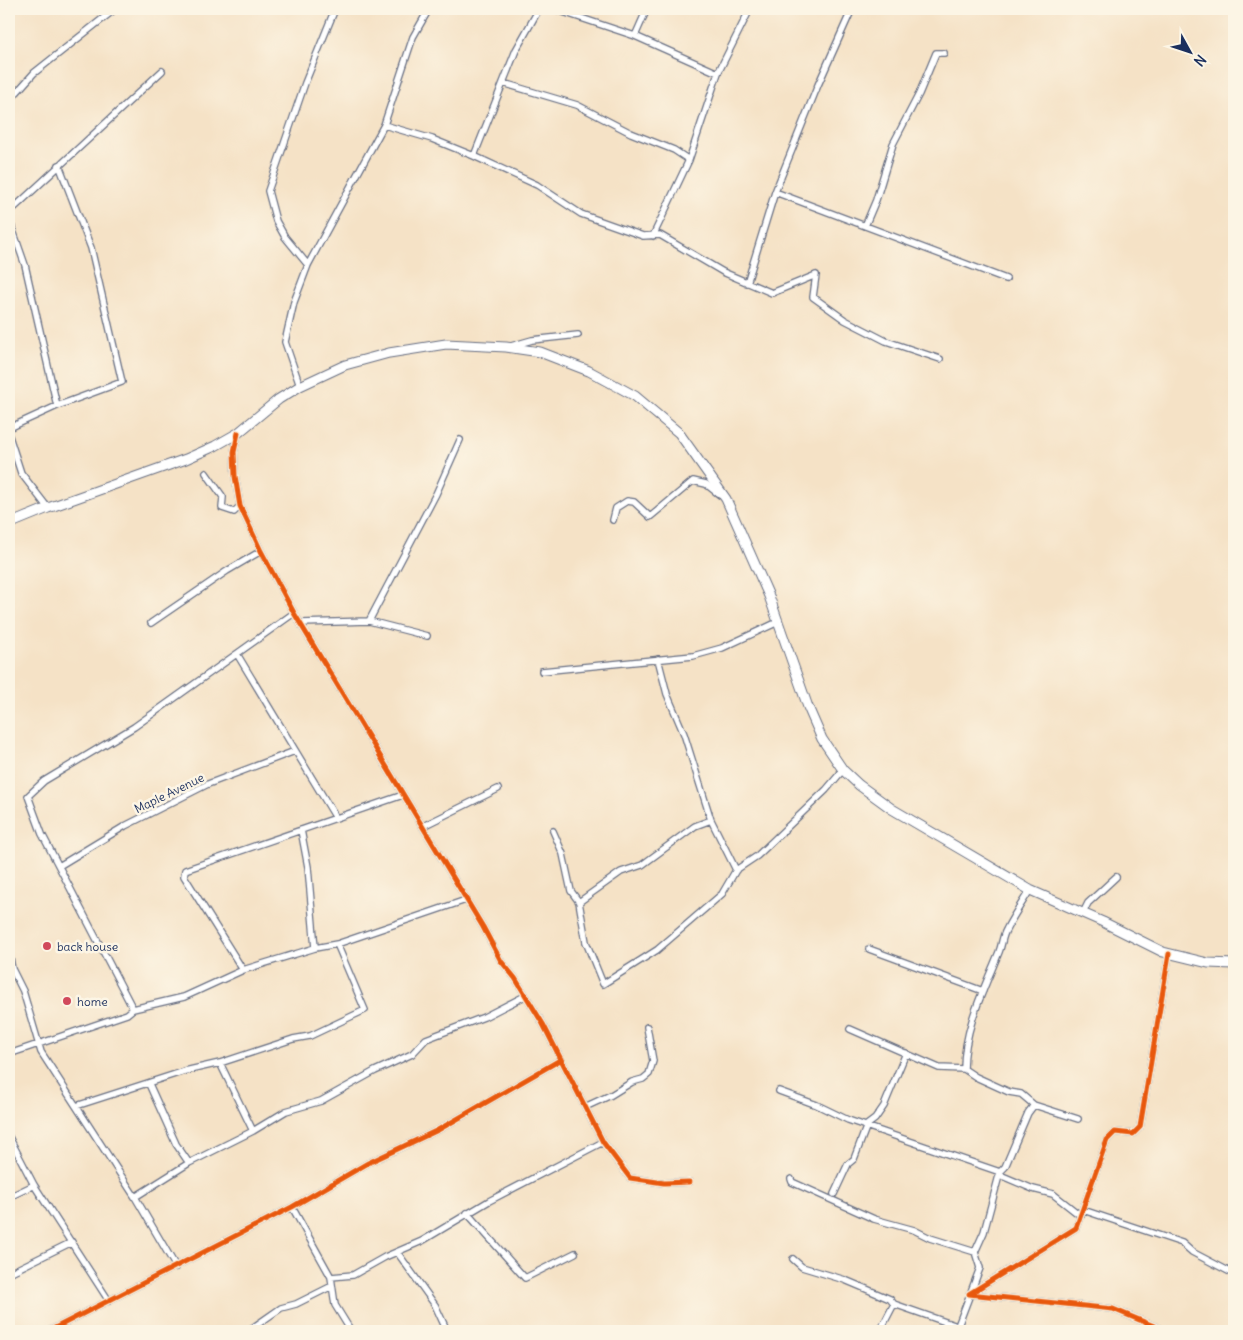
<svg xmlns="http://www.w3.org/2000/svg" width="1243" height="1340" font-family="Delius,sans-serif">
	<style>
		.lines { fill: none; stroke-linecap: round; stroke-linejoin: round }
		.street-casing { stroke: #676e82; stroke-width: 8 }
		.primary-casing { stroke: #676e82; stroke-width: 11 }
		.street { stroke: #fff; stroke-width: 5.5 }
		.primary { stroke: #fff; stroke-width: 9 }
		.cycleway-casing { stroke: #fcf5e5; stroke-width: 8 }
		.cycleway { stroke: #e8590c; stroke-width: 5 }
		.poi-dot { fill: #d1495b; stroke: #fcf5e5; stroke-width: 2 }
		.labels { text-anchor: middle; dominant-baseline: central; stroke-width: 5; stroke-linejoin: round; paint-order: stroke }
		.street-label { font-size: 12px; fill: #1b2f5e; stroke: #fcf5e5 }
		.poi-label { font-size: 12px; fill: #1b2f5e; stroke: #fcf5e5; text-anchor: start }
	</style>
	<rect width="100%" height="100%" fill="#fcf5e5"/>
	<filter id="ink" filterUnits="userSpaceOnUse"><feTurbulence type="fractalNoise" baseFrequency=".02" numOctaves="2"/><feDisplacementMap in="SourceGraphic" scale="10" xChannelSelector="R" yChannelSelector="G"/><feConvolveMatrix kernelMatrix="1 2 1 2 8 2 1 2 1" color-interpolation-filters="sRGB"/></filter>
	<filter id="wash" filterUnits="userSpaceOnUse"><feTurbulence type="fractalNoise" baseFrequency=".0096" numOctaves="4" result="noise"/><feDisplacementMap in="SourceGraphic" scale="20" xChannelSelector="R" yChannelSelector="G"/><feGaussianBlur stdDeviation="1.12" result="paint"/><feColorMatrix in="noise" values="0 0 0 0 0 0 0 0 0 0 0 0 0 0 0 0 0 1.4 0 .05"/><feComposite in="paint" operator="in"/></filter>
	<g filter="url(#wash)">
		<rect width="100%" height="100%" fill="#f5e2c6"/>
	</g>
	<g filter="url(#ink)">
		<g class="lines">
			<g class="street-casing">
				<path id="street" d="M554,9L635,36L718,73
					M635,36L647,9
					M503,83L577,105L631,133L674,150L689,160
					M9,101L34,73L115,9
					M384,125L432,139L474,156L537,185L581,214L643,236L660,235L723,272L772,293L816,275
					M474,156L516,50L539,9
					M775,192L1006,279
					M9,211L15,207L162,71
					M9,219L25,265L57,406
					M865,226L876,200L893,144L919,94L936,53H944
					M653,236L689,160L718,73L750,9
					M308,265L285,237L276,221L268,191L305,83L335,9
					M816,275L813,297L845,320L886,341L940,359
					M747,283L775,192L818,85L852,9
					M511,346L532,340L578,335
					M300,386L285,342L294,302L308,265L384,125L413,37L429,9
					M9,428L57,406L122,382L91,248L59,165
					M238,433L234,452L235,476L240,506L261,551L294,613L483,927L501,961L515,978L543,1024L603,1142L630,1178L664,1183L689,1182
					M9,436L21,473L48,508
					M206,473L223,497L222,508L234,512L240,506
					M613,520L616,508L627,501L634,502L650,517L693,481L706,484L720,495
					M369,621L436,494L460,440
					M151,623L227,571L261,551
					M301,623L369,621L427,636
					M237,654L336,818
					M658,659L667,694L684,734L711,820L736,870
					M542,671L693,656L722,648L778,622
					M423,826L498,789
					M301,830L308,867L315,948
					M553,831L563,854L571,891L579,902L586,942L603,984L657,950L722,894L736,870L757,856L826,790L843,770
					M59,866L125,826L208,784L295,751
					M579,902L621,872L642,865L695,826L711,820
					M1083,913L1088,903L1116,877
					M869,949L983,991
					M9,952L12,969L23,991L41,1052L135,1197L176,1267
					M243,970L184,876L185,870L403,795
					M133,1009L42,834L28,796L44,781L134,727L294,613
					M850,1029L939,1068L964,1069L976,1077L1009,1092L1021,1094L1034,1105L1078,1119
					M9,1054L127,1014L133,1009L184,997L243,970L315,948L337,944L466,900
					M220,1063L253,1131
					M964,1069C964,1028 984,989 999,952C1002,945 1002,937 1006,930C1013,916 1022,903 1030,890
					M149,1084L176,1144L189,1163
					M779,1091L817,1105L848,1120L1000,1172
					M76,1106L185,1071L220,1063L293,1039L310,1036L365,1010L337,944
					M587,1106L611,1095L632,1082L643,1079L649,1074L653,1061L647,1027
					M9,1137L34,1185L109,1301
					M1000,1175L1033,1189L1053,1194L1081,1216
					M791,1179L792,1182L874,1219L914,1230L930,1238L975,1252
					M834,1194L848,1164L854,1159L867,1125L875,1119L884,1106L906,1053
					M9,1197L34,1185
					M135,1197L189,1163L253,1131L286,1111L321,1101L375,1071L412,1054L426,1039L484,1017L525,996
					M292,1207L331,1277L335,1305L351,1331
					M1083,1210L1182,1243L1192,1252L1234,1274
					M467,1213L525,1278L575,1253
					M397,1252L435,1305L447,1331
					M793,1259L802,1267L845,1280L890,1299L894,1304
					M9,1273L72,1242
					M331,1277L353,1275L385,1257L422,1241L489,1201L603,1142
					M49,1331L292,1207L368,1163L438,1130L560,1060
					M248,1331L281,1308L296,1304L332,1286
					M880,1331L894,1304L957,1326
					M956,1331L980,1268L975,1252L984,1232L1000,1172L1005,1167L1028,1113L1034,1105
					M1166,1331L1113,1309L969,1294L1076,1228L1107,1140L1115,1132L1133,1134L1140,1127L1169,954"/>
			</g>
			<g class="primary-casing">
				<path id="primary" d="M9,524L48,508L186,459L215,446L238,433L279,399L300,386L345,365L389,353L446,344L506,347L540,352L589,371L635,396L679,433L726,499L769,596L808,707L822,739L843,770L859,785L892,809L1030,890L1103,922L1163,952L1208,963L1234,964"/>
			</g>
			<use href="#street" class="street"/>
			<use href="#primary" class="primary"/>
			<g class="cycleway-casing">
				<path id="cycleway" d="M238,433L234,452L235,476L240,506L261,551L294,613L483,927L501,961L515,978L543,1024L603,1142L630,1178L664,1183L689,1182
					M49,1331L292,1207L368,1163L438,1130L560,1060
					M1166,1331L1113,1309L969,1294L1076,1228L1107,1140L1115,1132L1133,1134L1140,1127L1169,954"/>
			</g>
			<use href="#cycleway" class="cycleway"/>
		</g>
	</g>
	<g class="poi-dot">
		<circle cx="47" cy="946" r="5"/>
		<circle cx="67" cy="1001" r="5"/>
	</g>
	<g class="labels">
		<g class="street-label">
			<text transform="translate(169 793) rotate(-26)">Maple Avenue</text>
		</g>
		<g class="poi-label">
			<text x="57" y="946">back house</text>
			<text x="77" y="1001">home</text>
		</g>
	</g>
	<rect width="1243" height="1340" fill="none" stroke="#fcf5e5" stroke-width="30"/>
	<g transform="translate(1190 52) rotate(130)" stroke="#fcf5e5" stroke-width="4" paint-order="stroke">
	<path d="M0-4L9 19L0 12L-9 19Z" fill="#1b2f5e"/>
	<text y="-8" font-size="14" font-weight="bold" text-anchor="middle" fill="#1b2f5e">N</text>
	</g>
</svg>
